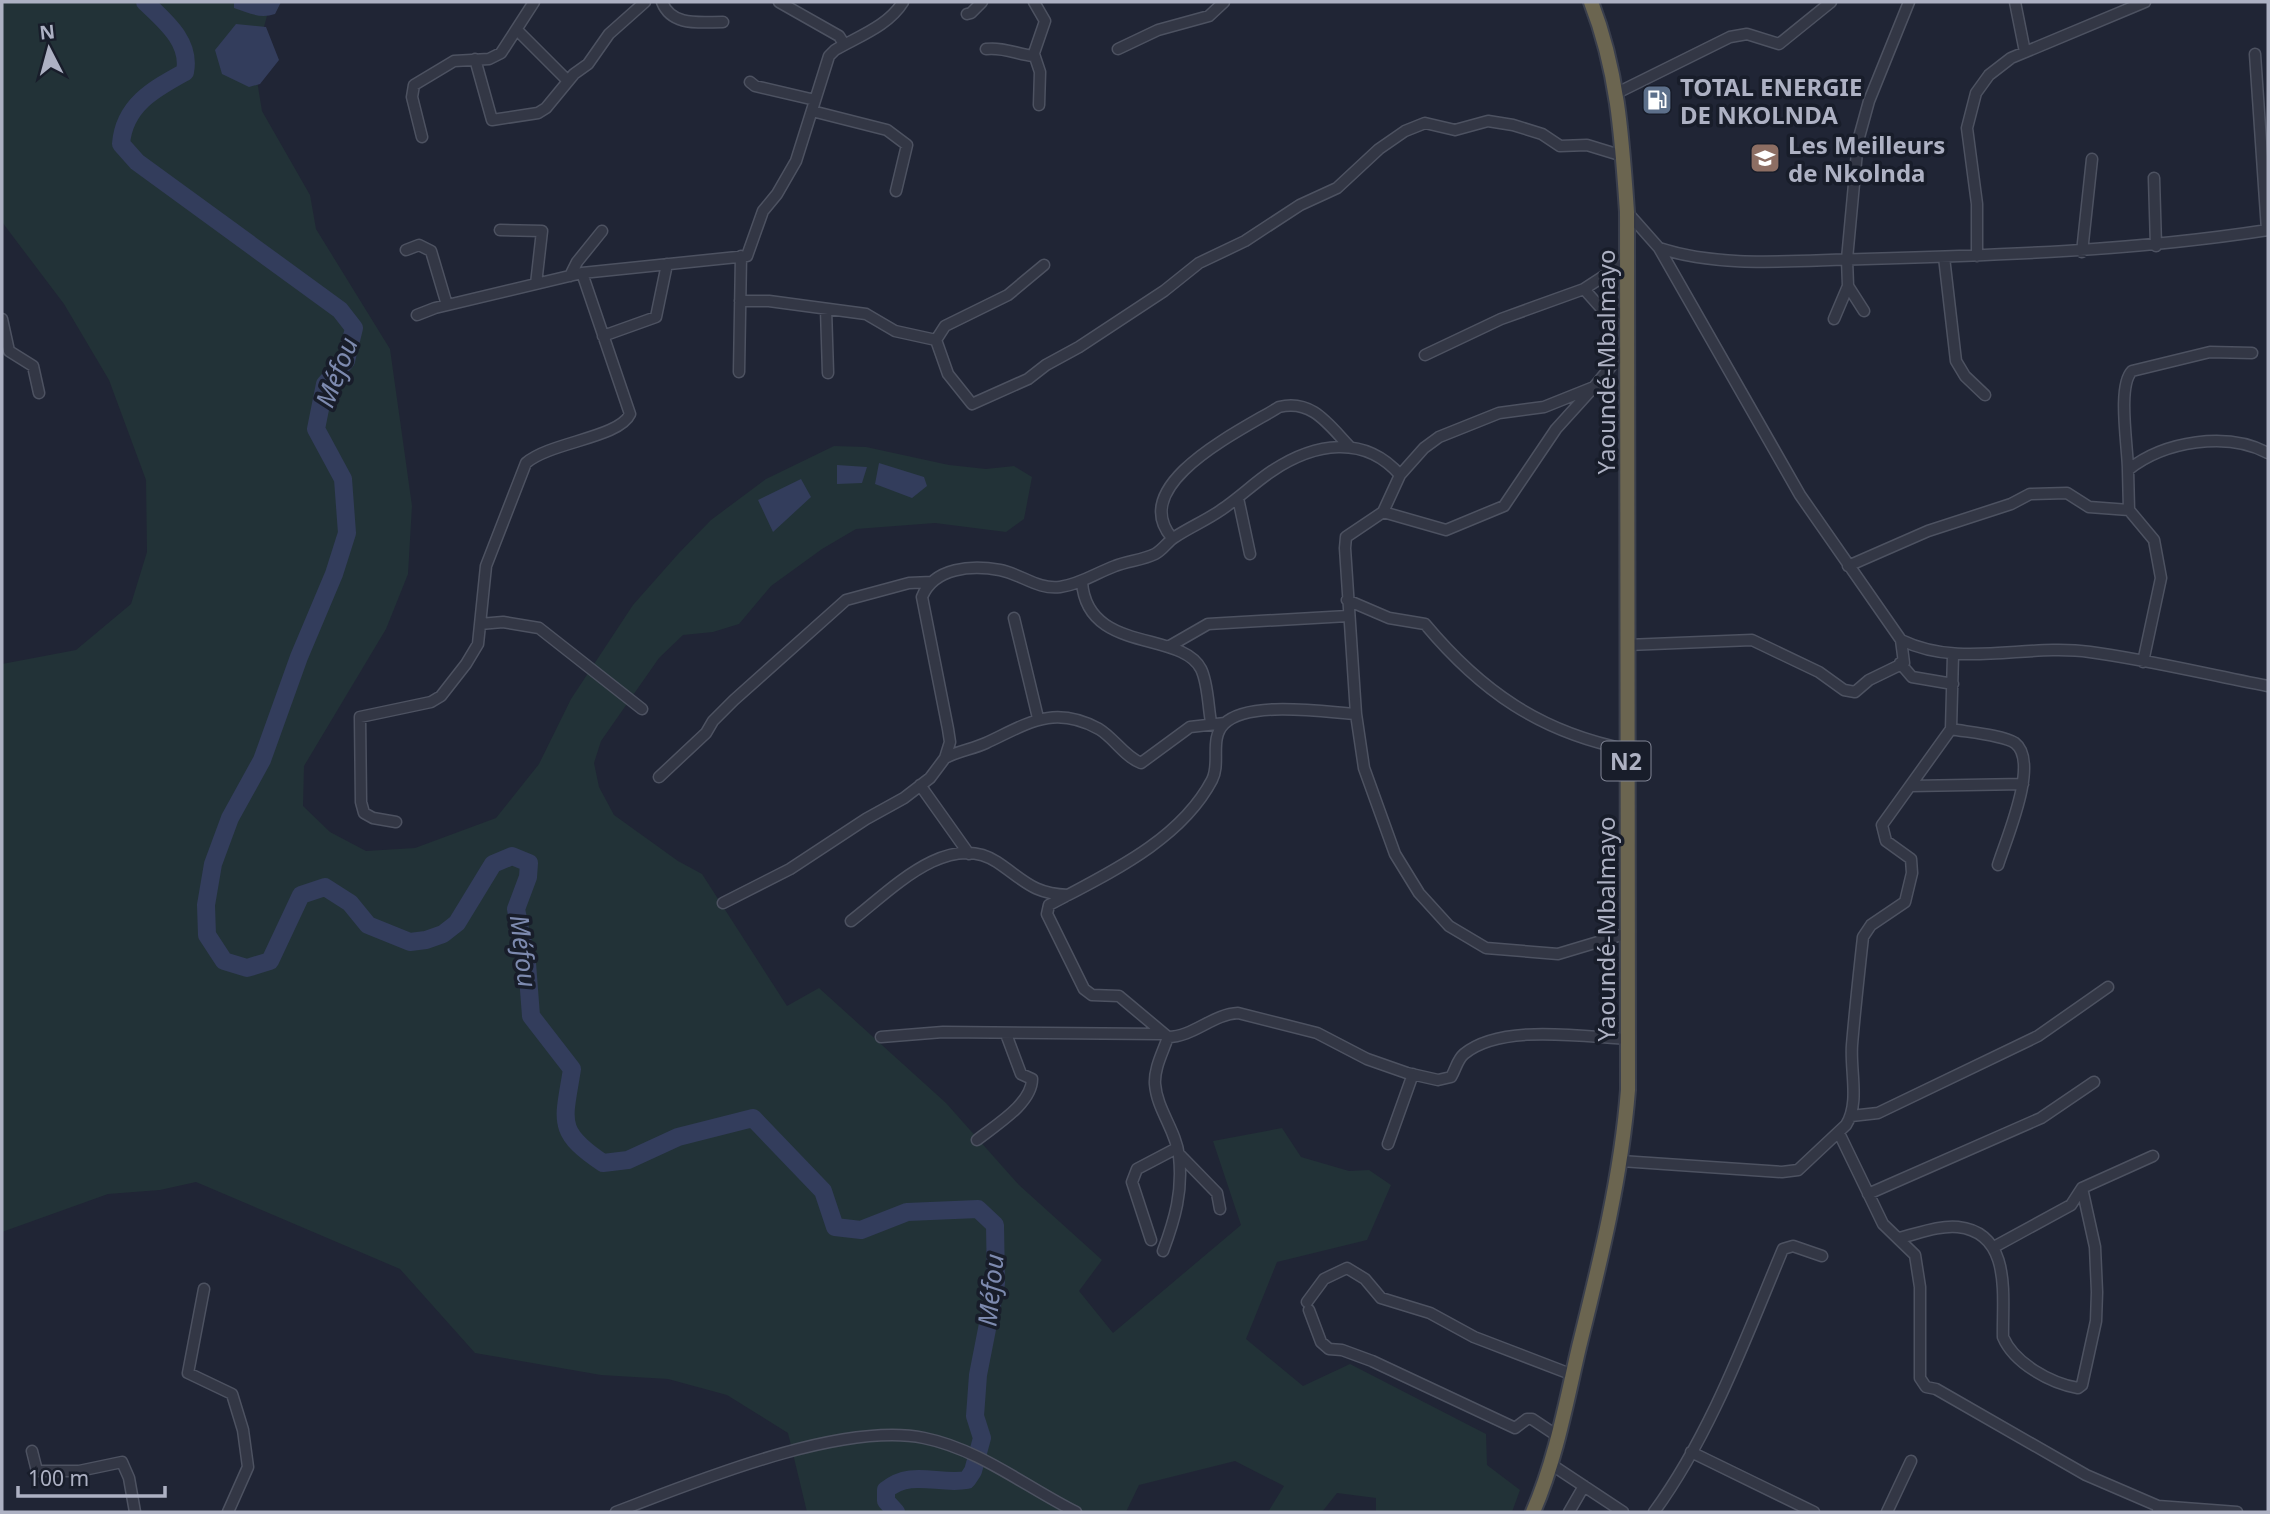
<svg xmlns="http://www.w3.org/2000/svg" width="2270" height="1514" font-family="'Noto Sans',sans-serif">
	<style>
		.green { fill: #223237 }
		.water { fill: #333d5c }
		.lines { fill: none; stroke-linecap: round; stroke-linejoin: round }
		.river { stroke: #333d5c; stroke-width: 18 }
		.minor-casing { stroke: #4d5261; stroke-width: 13 }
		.highway-casing { stroke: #3a3f4d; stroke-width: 18 }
		.minor { stroke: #333745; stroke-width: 10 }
		.highway { stroke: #6b6550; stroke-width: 14 }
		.labels { text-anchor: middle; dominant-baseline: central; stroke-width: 7; stroke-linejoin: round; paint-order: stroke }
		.shield { fill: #181d2a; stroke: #808595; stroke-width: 2 }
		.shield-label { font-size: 23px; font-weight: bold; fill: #adb1c3 }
		.poi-label { font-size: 24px; font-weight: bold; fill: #adb1c3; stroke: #181d2a; text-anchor: start }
		.street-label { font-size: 24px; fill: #adb1c3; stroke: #181d2a }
		.water-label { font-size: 26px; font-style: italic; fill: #7d8aaf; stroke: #181d2a }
	</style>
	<rect width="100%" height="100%" fill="#202535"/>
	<path class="green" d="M2,2H267V16L254,62L262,111L310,195L316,229L390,349L412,506L408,574L386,629L304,766L303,806L330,832L366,851L415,848L496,818L539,764L571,699L633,605L679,553L711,520L766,479L834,446L866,447L949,465L986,469L1014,466L1032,477L1024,519L1006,532L935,523L856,529L822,549L771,586L739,624L713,632L683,635L659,658L601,741L594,763L599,787L614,815L678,861L702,874L787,1006L819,988L946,1103L1019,1185L1102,1260L1079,1291L1113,1333L1241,1225L1213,1141L1282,1128L1301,1157L1349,1171L1369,1170L1391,1185L1367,1240L1277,1262L1246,1339L1303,1386L1350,1364L1486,1434L1487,1465L1520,1490L1512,1512H1376V1498L1337,1493L1322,1512H1268L1284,1486L1235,1461L1139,1485L1126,1512H807L788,1433L727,1395L668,1379L601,1375L475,1353L400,1269L196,1182L160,1190L108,1194L2,1232V664L76,650L131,604L147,552L146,480L109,380L64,304L2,222Z"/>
	<path class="water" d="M234,2H281L275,14C260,19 249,13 234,8Z
		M236,24L266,27L279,60L260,84L249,87L222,74L215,50Z
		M879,463L924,477L927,486L912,498L875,484Z
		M837,465L867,467L862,483L837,484Z
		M801,479L811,497L773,532L758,500Z"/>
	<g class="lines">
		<path class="river" d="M145,2C165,21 191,42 185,72C154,89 124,105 121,144L137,162L340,310L354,328L346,361L325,384L316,429L343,479L347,533L334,574L299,657L262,760L230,818L213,864L206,905L207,935L224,961L247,968L270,961L301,895L325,887L350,903L368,925L410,942L426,940L443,934L457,923L493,864L512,856L529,863L528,877L516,909L527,963L531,1016L572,1069C564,1121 555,1131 603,1163L628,1160L678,1137L753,1118L823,1191L835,1227L861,1230L907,1212L978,1209L995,1225L996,1283L978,1375L975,1416L982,1438L973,1471L967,1480C938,1485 911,1469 886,1490V1501L896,1512"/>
		<g class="minor-casing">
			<path id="minor" d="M662,2C672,27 700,22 723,22
				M779,2L839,36L844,44
				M2015,2L2025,52
				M967,14L971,13L982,2
				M517,30L568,81
				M986,49C1004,47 1016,54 1033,56L1045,21L1034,2
				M1118,49L1158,30L1209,16L1224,2
				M1034,54L1040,72L1039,105
				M2255,54L2267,230
				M475,59L492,120L538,113L546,108L574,74L588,64L609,34L645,2
				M750,82L755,86L815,100
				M1617,93L1730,37L1747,34L1779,44L1831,2
				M812,111L887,130L907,145L896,191
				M422,137L412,97L414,85L454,61L489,59L501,53L534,2
				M2154,178L2156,246
				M1628,213L1659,248L1800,495L1901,640C1961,669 2027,643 2090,652C2150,660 2209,675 2268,686
				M500,230L542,231L536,284
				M1659,248C1723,269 1798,260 1865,259C2003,255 2131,251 2268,230
				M406,250L419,245L431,251L447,305
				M2082,252L2092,159
				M1977,256V204L1967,128L1976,93L1989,75L2011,58L2145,2
				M1944,257L1956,361L1965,376L1985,395
				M570,276L577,262L602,231
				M1848,286L1864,311
				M1584,289L1600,307L1628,316
				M740,301H769L866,314L895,331L936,340L948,374L972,404L1028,379L1046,365L1079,347L1164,291L1199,263L1245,241L1300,205L1337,188L1379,149L1405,131L1425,123L1455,130L1488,121L1513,125L1542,134L1560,146L1587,145L1623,156
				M826,309L828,373
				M417,315L435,308L582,273L747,256L763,211L777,194L796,161L829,56L835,50C859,36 888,26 903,2
				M2,319L9,351L33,366L39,393
				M1834,319L1848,286L1847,259L1858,141L1869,101L1909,2
				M603,336L656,317L667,264
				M936,340L945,326L1008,295L1044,265
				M1627,347L1594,387L1544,407L1499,413L1439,437L1424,448L1400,475L1383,512L1346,537L1345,548L1356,714L1364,768L1395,854L1419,893L1449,926L1486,948L1558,954L1628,933
				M1425,355L1501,319L1584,289L1627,261
				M739,372L741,256
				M2128,470C2128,448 2117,386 2132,371L2210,352L2252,353
				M1238,498L1250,554
				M1383,512L1446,530L1504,506L1556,429L1594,387
				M1172,538C1126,484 1242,430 1279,407C1312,399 1328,424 1349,446
				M1848,566L1928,531L2011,504L2030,494L2067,493L2089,507L2129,510
				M1082,582C1087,654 1181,630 1201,669C1208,683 1208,706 1211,722
				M1347,600L1389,618L1425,624C1481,691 1540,732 1626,749
				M1014,618L1038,718
				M480,624L503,622L539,628L642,709
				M1627,645L1752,640L1819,672L1844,690L1855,692L1869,680L1904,663L1901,640
				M1168,647L1208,624L1348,616
				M2143,662L2161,578L2154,540L2129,510L2128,470C2164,441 2227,431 2268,453
				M1900,663L1912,677L1953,684
				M1356,714C1324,712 1248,700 1224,724C1209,739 1221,763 1212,780C1180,841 1107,874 1049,905L1047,914L1084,989L1092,995L1119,996L1168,1037C1193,1037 1213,1014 1238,1013L1317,1033L1367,1059L1407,1073L1438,1080L1451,1077C1456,1069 1457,1060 1464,1054C1501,1023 1584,1037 1629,1039
				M1951,729C1967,732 2003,735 2015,743C2040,762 2006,839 1998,865
				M945,758C958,751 973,749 986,743C1027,724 1053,704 1099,729C1114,738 1125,757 1141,763L1190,727L1225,723
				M659,777L706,733L713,721L734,700L846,600L909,583L932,582
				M920,785L969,854
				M1911,786L2023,784
				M396,822L373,818L364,813L361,802L360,717L431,702L441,696L466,664L478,644L486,566L526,463C550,442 619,438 630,414L582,273
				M723,903L790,869L866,819L904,798L930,778L945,758L950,742L948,729L922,597C934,567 972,565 1000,570C1021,574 1038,590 1060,587C1081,584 1096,573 1115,566C1127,561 1143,560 1155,554C1163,550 1168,541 1175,537C1190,527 1207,520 1221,510C1239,498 1254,483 1272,471C1314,443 1364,434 1400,475
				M851,921C888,893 947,829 997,862C1024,880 1033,894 1068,895
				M881,1037L943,1032L1161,1034
				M1851,1116L1878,1113L2038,1036L2108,987
				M1839,1133L1883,1224L1915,1255L1920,1287V1378L1926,1387L1936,1389L2086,1475L2158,1506
				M977,1140C994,1126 1032,1104 1032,1079L1021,1074L1006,1034
				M1388,1144L1413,1074
				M1179,1154L1217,1193L1220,1209
				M1621,1161L1782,1172L1798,1170L1846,1125C1860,1103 1850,1071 1852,1045C1855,1009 1859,973 1863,937L1871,925L1905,902L1912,873L1911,859L1886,841L1882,825L1951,729L1953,655
				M1868,1194L2041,1118L2094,1082
				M1899,1238C1917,1234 1939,1225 1958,1227C2013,1233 2002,1298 2003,1337C2014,1363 2050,1383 2078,1388L2082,1385L2096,1321L2097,1292L2095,1247L2082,1188
				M1151,1240L1132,1182L1137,1169L1177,1148
				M1994,1247L2071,1205L2082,1188L2153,1156
				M1163,1251C1175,1219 1183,1191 1179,1156C1176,1130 1157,1110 1155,1084C1154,1068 1163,1052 1168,1037
				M204,1289L188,1373L232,1394L243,1430L248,1467L228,1512
				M1307,1302L1324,1279L1347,1268L1365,1279L1381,1298L1430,1313L1474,1337L1573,1375
				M1309,1310L1321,1342L1329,1349L1342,1350L1372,1361L1515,1428L1527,1419H1532L1559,1437
				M32,1451L37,1471H79L122,1462L129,1478L135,1512
				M1691,1452L1814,1512
				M1552,1465L1623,1512
				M616,1512C695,1482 841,1421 924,1438C979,1449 1026,1487 1076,1512
				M1569,1512L1584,1486
				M1654,1512C1711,1434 1746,1337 1783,1249L1793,1246L1822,1256
				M1887,1512L1911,1461
				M2158,1512V1506L2237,1512"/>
		</g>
		<g class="highway-casing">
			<path id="highway" d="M1533,1512C1556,1459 1566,1403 1579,1347C1600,1262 1621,1178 1628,1090L1627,212C1622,139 1618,71 1591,2"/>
		</g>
		<use href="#minor" class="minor"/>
		<use href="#highway" class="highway"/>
	</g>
	<defs>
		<g id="fuel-square" transform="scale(1.575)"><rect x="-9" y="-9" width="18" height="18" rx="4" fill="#5c6f8a" stroke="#181d2a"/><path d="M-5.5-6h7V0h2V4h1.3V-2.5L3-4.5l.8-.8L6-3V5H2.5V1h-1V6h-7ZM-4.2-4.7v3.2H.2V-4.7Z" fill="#fff"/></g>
		<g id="school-square" transform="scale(1.575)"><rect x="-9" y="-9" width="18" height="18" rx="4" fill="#8d6e63" stroke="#181d2a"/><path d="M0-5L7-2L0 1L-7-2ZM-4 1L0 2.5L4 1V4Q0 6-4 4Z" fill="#fff"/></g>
	</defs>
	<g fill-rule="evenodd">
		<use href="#fuel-square" x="1657" y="100"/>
		<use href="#school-square" x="1765" y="158"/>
	</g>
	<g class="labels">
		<rect class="shield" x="1601.5" y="741.5" width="49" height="39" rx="5"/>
		<g class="shield-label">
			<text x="1626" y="761">N2</text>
		</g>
		<g class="poi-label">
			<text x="1680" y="86">TOTAL ENERGIE<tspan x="1680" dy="28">DE NKOLNDA</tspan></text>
			<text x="1788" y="144">Les Meilleurs<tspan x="1788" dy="28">de Nkolnda</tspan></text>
		</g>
		<g class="street-label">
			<text transform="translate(1605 362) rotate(-90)">Yaoundé-Mbalmayo</text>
			<text transform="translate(1605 929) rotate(-90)">Yaoundé-Mbalmayo</text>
		</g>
		<g class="water-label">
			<text transform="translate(336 372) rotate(-69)">Méfou</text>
			<text transform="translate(524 951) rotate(83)">Méfou</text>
			<text transform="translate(990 1290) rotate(-84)">Méfou</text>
		</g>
	</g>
	<rect width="2270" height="1514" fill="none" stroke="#adb1c3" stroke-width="7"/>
	<g transform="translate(49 49) rotate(354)" stroke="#181d2a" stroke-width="5" paint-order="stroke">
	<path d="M0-5L12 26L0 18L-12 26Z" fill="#adb1c3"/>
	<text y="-10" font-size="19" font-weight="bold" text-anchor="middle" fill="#adb1c3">N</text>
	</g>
	<path d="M18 1486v10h147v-10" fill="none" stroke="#adb1c3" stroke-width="3.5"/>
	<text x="28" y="1486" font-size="21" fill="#adb1c3" stroke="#181d2a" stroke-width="5" paint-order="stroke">100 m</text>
</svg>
